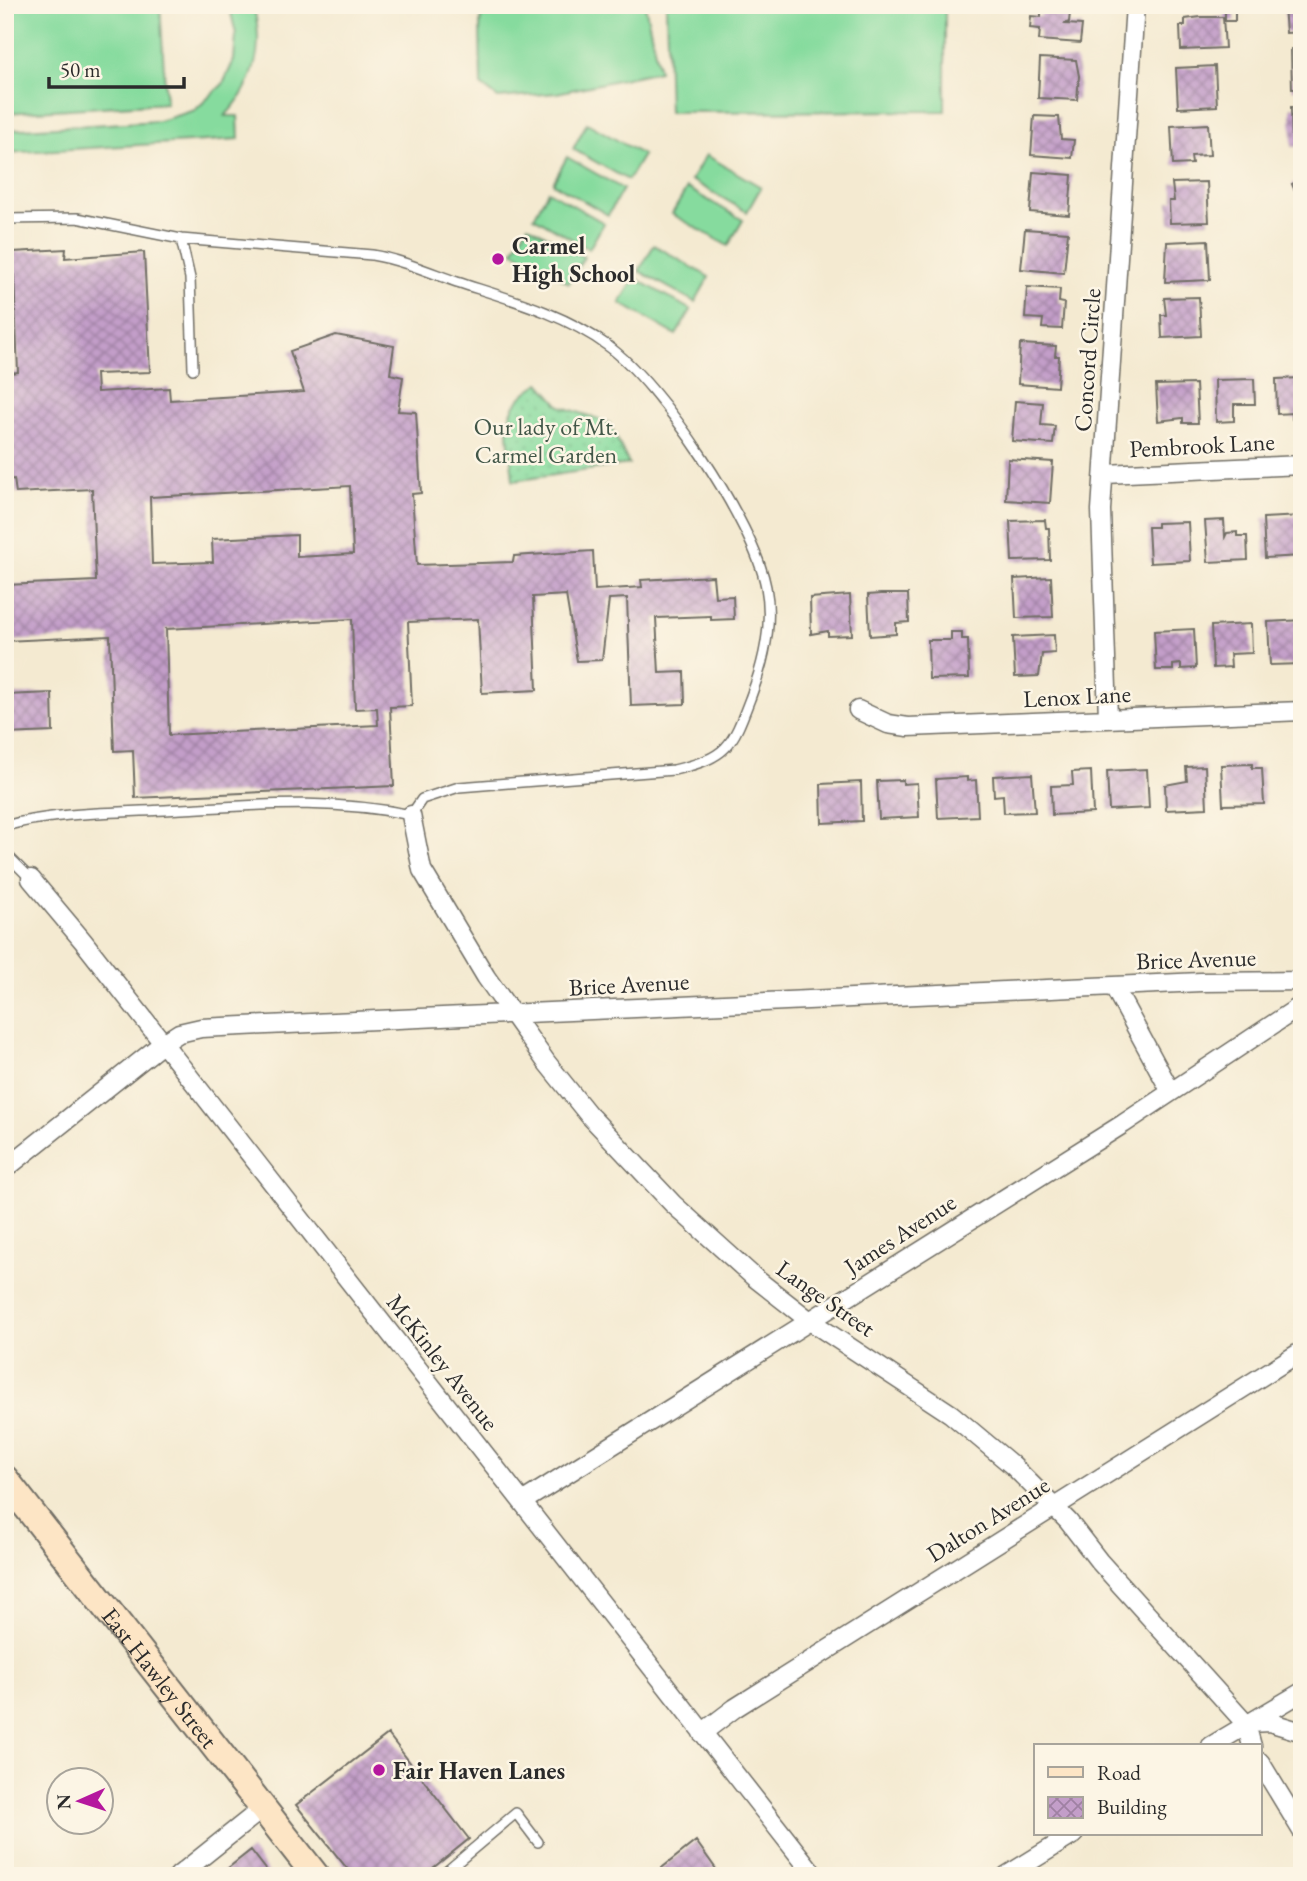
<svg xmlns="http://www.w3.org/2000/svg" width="1307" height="1881" font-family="'EB Garamond',serif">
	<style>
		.garden { fill: url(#garden-dots); stroke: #588364; stroke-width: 2 }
		.pitch { fill: #86db9e; stroke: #588364; stroke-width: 2 }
		.building { fill: url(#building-cross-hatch); fill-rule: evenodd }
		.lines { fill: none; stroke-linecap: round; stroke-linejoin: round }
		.lane-casing { stroke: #716e65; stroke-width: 12 }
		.street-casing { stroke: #716e65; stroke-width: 21 }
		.secondary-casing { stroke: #716e65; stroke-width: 30 }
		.lane { stroke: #fff; stroke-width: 9 }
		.street { stroke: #fff; stroke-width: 18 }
		.secondary { stroke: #fde5c5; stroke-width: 26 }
		.poi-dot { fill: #b5179e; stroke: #fcf5e5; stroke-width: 2.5 }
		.labels { text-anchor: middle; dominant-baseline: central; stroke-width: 5; stroke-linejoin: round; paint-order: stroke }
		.poi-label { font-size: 24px; font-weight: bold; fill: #2b2b2b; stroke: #fcf5e5; text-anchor: start }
		.street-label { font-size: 24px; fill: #2b2b2b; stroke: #fcf5e5 }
		.park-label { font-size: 24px; fill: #425748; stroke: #fcf5e5 }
	</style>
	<defs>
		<pattern id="garden-dots" width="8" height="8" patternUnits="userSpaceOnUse" patternTransform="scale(1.75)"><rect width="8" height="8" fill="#86db9e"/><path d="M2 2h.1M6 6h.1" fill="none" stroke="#74bc88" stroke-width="1.8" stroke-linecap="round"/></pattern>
		<pattern id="building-cross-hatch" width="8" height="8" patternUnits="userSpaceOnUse" patternTransform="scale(1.75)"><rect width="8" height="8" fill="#c39ec9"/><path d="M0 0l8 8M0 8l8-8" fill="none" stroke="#9f81a3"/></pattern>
	</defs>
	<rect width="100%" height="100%" fill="#fcf5e5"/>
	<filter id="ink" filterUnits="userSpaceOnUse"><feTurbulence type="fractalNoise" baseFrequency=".0143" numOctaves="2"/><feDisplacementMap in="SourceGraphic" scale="14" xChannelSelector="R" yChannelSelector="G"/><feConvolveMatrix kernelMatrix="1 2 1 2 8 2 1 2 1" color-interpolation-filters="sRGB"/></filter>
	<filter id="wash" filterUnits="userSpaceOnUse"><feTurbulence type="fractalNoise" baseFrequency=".00686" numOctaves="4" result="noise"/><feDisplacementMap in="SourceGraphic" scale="28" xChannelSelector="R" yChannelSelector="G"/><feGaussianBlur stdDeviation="1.57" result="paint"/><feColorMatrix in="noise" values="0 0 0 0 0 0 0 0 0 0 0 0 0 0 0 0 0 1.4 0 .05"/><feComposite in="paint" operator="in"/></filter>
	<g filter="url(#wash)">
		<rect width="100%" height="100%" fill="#f4ead1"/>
		<path class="garden" d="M540,383L560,406L609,423L629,464L513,481C510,435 495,409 540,383Z"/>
		<path class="pitch" d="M5,5H160L166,103L5,113Z
			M229,5H253C265,47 255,85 225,116H238L239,139L5,153V130L159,121L195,110L223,84L234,60L236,34Z
			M483,5H645L659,71L557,93L498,98L481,85L480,24Z
			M666,5H945V111L669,112Z
			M587,123L643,155L628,180L573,149Z
			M706,155L761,187L747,212L691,180Z
			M567,157L623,189L608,215L553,183Z
			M687,188L743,220L728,246L672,214Z
			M548,191L604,223L589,249L534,217Z
			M528,225L584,257L569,283L513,251Z
			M654,245L709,277L695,302L639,271Z
			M635,278L691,310L676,335L620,303Z"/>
		<g id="blocks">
			<path class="building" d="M1041,5H1066V12H1070L1069,22L1065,24L1082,25L1080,43L1039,40L1040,29L1030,28L1031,16L1041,17Z
				M1284,5H1302V32L1286,33Z
				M1225,10H1235V21H1225Z
				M1201,17H1223L1225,48L1181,50L1180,26H1185V19Z
				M1291,49H1302V89H1292Z
				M1040,58L1076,60L1079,76L1077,100L1038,98Z
				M1215,66L1217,106L1178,108L1176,68Z
				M1291,107H1302V146L1292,147Z
				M1034,116L1059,117L1061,139L1074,140L1072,158L1031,155Z
				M1208,124L1210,155L1191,156L1192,164L1173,165L1171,126Z
				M1033,172L1072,175L1069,215L1030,212Z
				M1302,179V188L1295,191L1292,184Z
				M1207,182L1209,222L1170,223L1169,201H1174L1172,183Z
				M1025,229L1068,232L1064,273L1021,269Z
				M1208,240L1210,280L1165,282L1167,242Z
				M66,249L65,258L144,252L150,372L96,374L97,392L169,388L170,400L304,392L290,351L336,335L394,346L390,374L403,377L398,411L416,412L421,493L412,494L417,565L513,562L514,556L593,551L595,590L642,587L641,580L713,576L715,597L733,596L734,619L711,620V616L656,618L659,673L684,672L685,704L631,706L627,598L609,599L602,660L577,661L566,595L533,597L537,690L482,693L478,619L408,622L412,706L390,707L394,786L135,798L133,750L114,751L110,636L5,641V585L96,581L92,489L16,493L14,479L5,480V389H11L10,373L18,372L13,252ZM350,486L353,554L297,557V535L212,539L213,562L152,564L150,497ZM352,619L355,709L377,708L378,725L169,735L166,629Z
				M1027,287L1060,289L1059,302L1064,303L1062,329L1042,328L1043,319L1025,318Z
				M1199,297L1201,336L1162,338L1161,315H1166L1164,298Z
				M1020,344L1056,346L1055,356H1059L1057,387L1018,384Z
				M1302,378V418L1292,419V413L1277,414L1276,379Z
				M1254,379L1255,404H1234V421L1216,422L1215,380Z
				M1196,384L1198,423H1183V418L1158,421L1156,385Z
				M1015,401L1043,403L1041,425L1055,426L1053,444L1012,441Z
				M1008,459L1053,462L1050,503L1006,500Z
				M1302,516V556L1265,558L1263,518Z
				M1045,520L1046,528H1049L1050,560L1012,561L1010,521Z
				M1224,520L1225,537L1227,533L1237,532V536H1247L1248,560L1208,562L1205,521Z
				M1188,522L1190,561L1150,563L1148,527H1157V523Z
				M1051,577L1053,617L1016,618L1014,579Z
				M881,594H908L909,622L896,623V634L870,636L868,595Z
				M850,595L852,635L828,636V631L811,634L810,598Z
				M1302,620V664L1270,665L1268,622Z
				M1251,624L1252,653L1230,654L1231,667L1213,668L1211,626Z
				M1194,629L1196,668L1181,669V664L1173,665V670H1156L1154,631Z
				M951,632H962V639H968L969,678L929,679L928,640H951Z
				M1054,635L1055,653L1042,654L1039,676L1015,677L1013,637Z
				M52,693L53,732L5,734V695Z
				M1252,764V768H1262L1264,804L1223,805L1221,765Z
				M1205,766L1207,808L1166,810L1165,785L1187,781L1186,767Z
				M1147,769L1149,808L1109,810L1107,771Z
				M1091,771L1093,813L1052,815L1051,786L1073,785L1072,772Z
				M1032,774L1035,812L1004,813L1003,795L994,796L993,776Z
				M967,777V781L976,780L978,816L938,818L936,779Z
				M903,780V784L917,783L919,817L879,819L877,781Z
				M861,782L862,821L822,823L821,784Z
				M388,1734L469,1839L423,1876H353L296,1805Z
				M696,1841L721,1876H662L658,1871Z
				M251,1850L271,1876H218Z"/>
		</g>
	</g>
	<g filter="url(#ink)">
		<use href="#blocks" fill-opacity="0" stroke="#716e65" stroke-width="2"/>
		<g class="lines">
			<g class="lane-casing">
				<path id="lane" d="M5,219L77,218L181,239L372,255C402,260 429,272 457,282C509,299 563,313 608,346C660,383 754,523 766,587C773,623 764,662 751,696C732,746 729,757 674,770L459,787L422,799L411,815C328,797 248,806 165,810C112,813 56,812 5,826
					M181,239L190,278L193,369
					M5,853L31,879
					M441,1876L516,1813L538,1842"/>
			</g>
			<g class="street-casing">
				<path id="street" d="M1105,474L1302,465
					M858,710L888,724L908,727L1302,711
					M1108,718L1101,510L1135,5
					M411,815L422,870L486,977L547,1063L588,1114L673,1204L755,1278L810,1321L951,1414L1012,1465L1068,1521L1099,1561L1246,1724
					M31,879L83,941L815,1876
					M1114,987L1171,1092
					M5,1169L162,1044L179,1033L201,1028L1201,982L1302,981
					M522,1502L1123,1124L1302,1005
					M1250,1723L1269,1722L1302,1732
					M1246,1724L1252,1746
					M702,1733L735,1708L1302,1351
					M1211,1746L1302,1692
					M1260,1762L1302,1831
					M178,1876L263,1808
					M1006,1876L1074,1834"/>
			</g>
			<g class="secondary-casing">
				<g id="secondary">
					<path id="s1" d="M5,1479L316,1876"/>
				</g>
			</g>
			<use href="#lane" class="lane"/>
			<use href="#street" class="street"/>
			<use href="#secondary" class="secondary"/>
		</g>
	</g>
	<g class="poi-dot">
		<circle cx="498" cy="259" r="7"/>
		<circle cx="379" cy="1770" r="7"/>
	</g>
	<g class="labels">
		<g class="poi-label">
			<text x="512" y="245">Carmel<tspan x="512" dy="28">High School</tspan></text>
			<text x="393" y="1770">Fair Haven Lanes</text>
		</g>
		<g class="street-label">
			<text transform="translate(1087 360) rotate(-86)">Concord Circle</text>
			<text transform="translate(1202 445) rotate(-3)">Pembrook Lane</text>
			<text transform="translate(1077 696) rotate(-3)">Lenox Lane</text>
			<text transform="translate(1196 959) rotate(-2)">Brice Avenue</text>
			<text transform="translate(629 984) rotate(-3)">Brice Avenue</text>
			<text transform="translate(900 1234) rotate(-33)">James Avenue</text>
			<text transform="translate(826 1298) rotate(35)">Lange Street</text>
			<text transform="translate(443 1362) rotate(52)">McKinley Avenue</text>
			<text transform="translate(988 1519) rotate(-32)">Dalton Avenue</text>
			<text stroke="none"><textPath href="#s1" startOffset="252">East Hawley Street</textPath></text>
		</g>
		<g class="park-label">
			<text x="546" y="426">Our lady of Mt.<tspan x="546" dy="28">Carmel Garden</tspan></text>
		</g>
	</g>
	<rect width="1307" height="1881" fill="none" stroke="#fcf5e5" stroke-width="28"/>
	<rect x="1034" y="1744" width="228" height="91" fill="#fcf5e5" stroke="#a8a49b" stroke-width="2"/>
	<rect x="1048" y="1767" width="35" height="10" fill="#fde5c5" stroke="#a8a49b" stroke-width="2"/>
	<text x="1097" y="1780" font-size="21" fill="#2b2b2b">Road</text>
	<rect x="1048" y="1797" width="35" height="21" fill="url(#building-cross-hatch)" stroke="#a8a49b" stroke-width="2"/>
	<text x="1097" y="1814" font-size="21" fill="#2b2b2b">Building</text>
	<g transform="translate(80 1801) rotate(267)"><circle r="33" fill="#fcf5e5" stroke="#a8a49b" stroke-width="2"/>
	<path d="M0-5L12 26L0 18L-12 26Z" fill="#b5179e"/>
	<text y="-10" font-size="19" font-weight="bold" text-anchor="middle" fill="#2b2b2b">N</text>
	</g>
	<path d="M49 77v10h135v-10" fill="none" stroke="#2b2b2b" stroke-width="3.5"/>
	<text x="60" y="77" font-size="21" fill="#2b2b2b" stroke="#fcf5e5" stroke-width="5" paint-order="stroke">50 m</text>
</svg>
